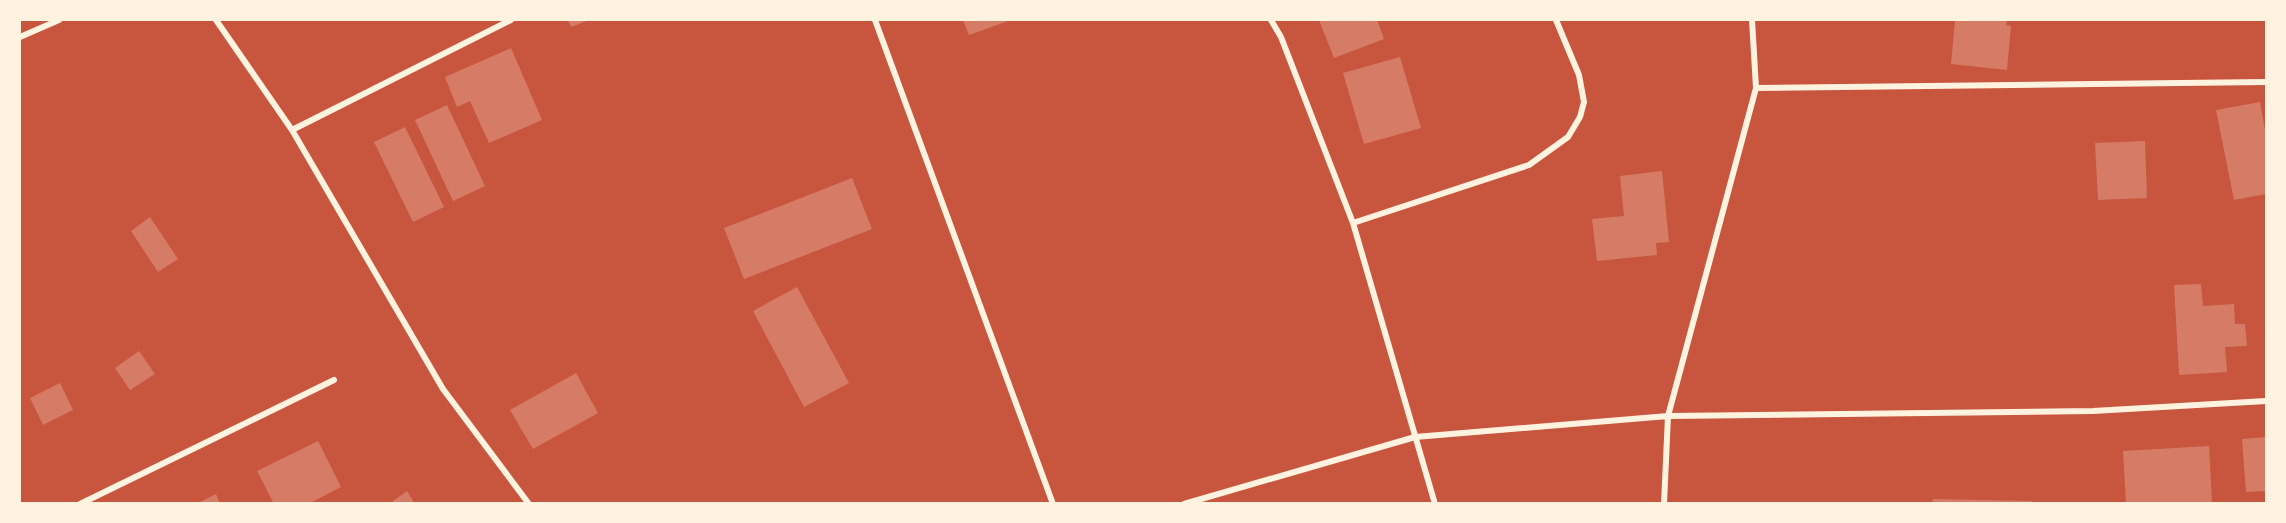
<svg xmlns="http://www.w3.org/2000/svg" width="2286" height="523" font-family="'Playfair Display',serif">
	<style>
		.building { fill: #d67c66 }
		.lines { fill: none; stroke-linecap: round; stroke-linejoin: round }
		.minor { stroke: #fff3e0; stroke-width: 6 }
	</style>
	<rect width="100%" height="100%" fill="#c8553d"/>
	<path class="building" d="M568,20H589L571,27Z
		M963,20H1011L969,35Z
		M1319,20H1377L1384,39L1334,58Z
		M1955,20H2007L2006,25L2011,26L2007,70L1951,64Z
		M511,48L542,120L489,143L470,101L457,107L445,77Z
		M1400,57L1421,128L1364,144L1343,73Z
		M2260,102L2266,136V194L2234,200L2216,110Z
		M447,105L485,186L453,201L415,120Z
		M405,127L444,207L413,222L374,142Z
		M2145,141L2147,198L2098,200L2095,143Z
		M1662,171L1669,242L1656,243L1657,255L1597,261L1592,219L1624,216L1620,176Z
		M852,178L872,229L744,279L724,228Z
		M150,217L178,259L158,272L131,231Z
		M2201,284L2203,306L2234,304L2235,324H2245L2247,346L2225,347L2227,372L2179,375L2174,285Z
		M797,287L849,383L804,407L753,311Z
		M139,351L155,374L130,390L115,368Z
		M576,373L598,413L533,449L510,410Z
		M60,383L73,410L43,425L30,398Z
		M2266,437V491L2246,492L2242,439Z
		M318,441L341,487L308,504H274L257,471Z
		M2209,446L2212,503L2126,504L2123,451Z
		M407,491L415,504H389Z
		M216,494L220,504H196Z
		M1933,499L2032,501V504H1932Z"/>
	<g class="lines">
		<path class="minor" d="M216,20L292,130L443,389L529,504
			M875,20L1053,504
			M1271,20L1281,37L1353,223L1435,504
			M20,37L59,20
			M1756,88L2266,82
			M292,130L511,20
			M1353,223L1529,165L1568,137L1580,117L1584,102L1579,75L1556,20
			M80,504L334,380
			M1184,504L1415,437L1668,416L2093,411L2266,401
			M1664,504L1668,416L1756,88L1752,20"/>
	</g>
	<rect width="2286" height="523" fill="none" stroke="#fff3e0" stroke-width="42"/>
</svg>
